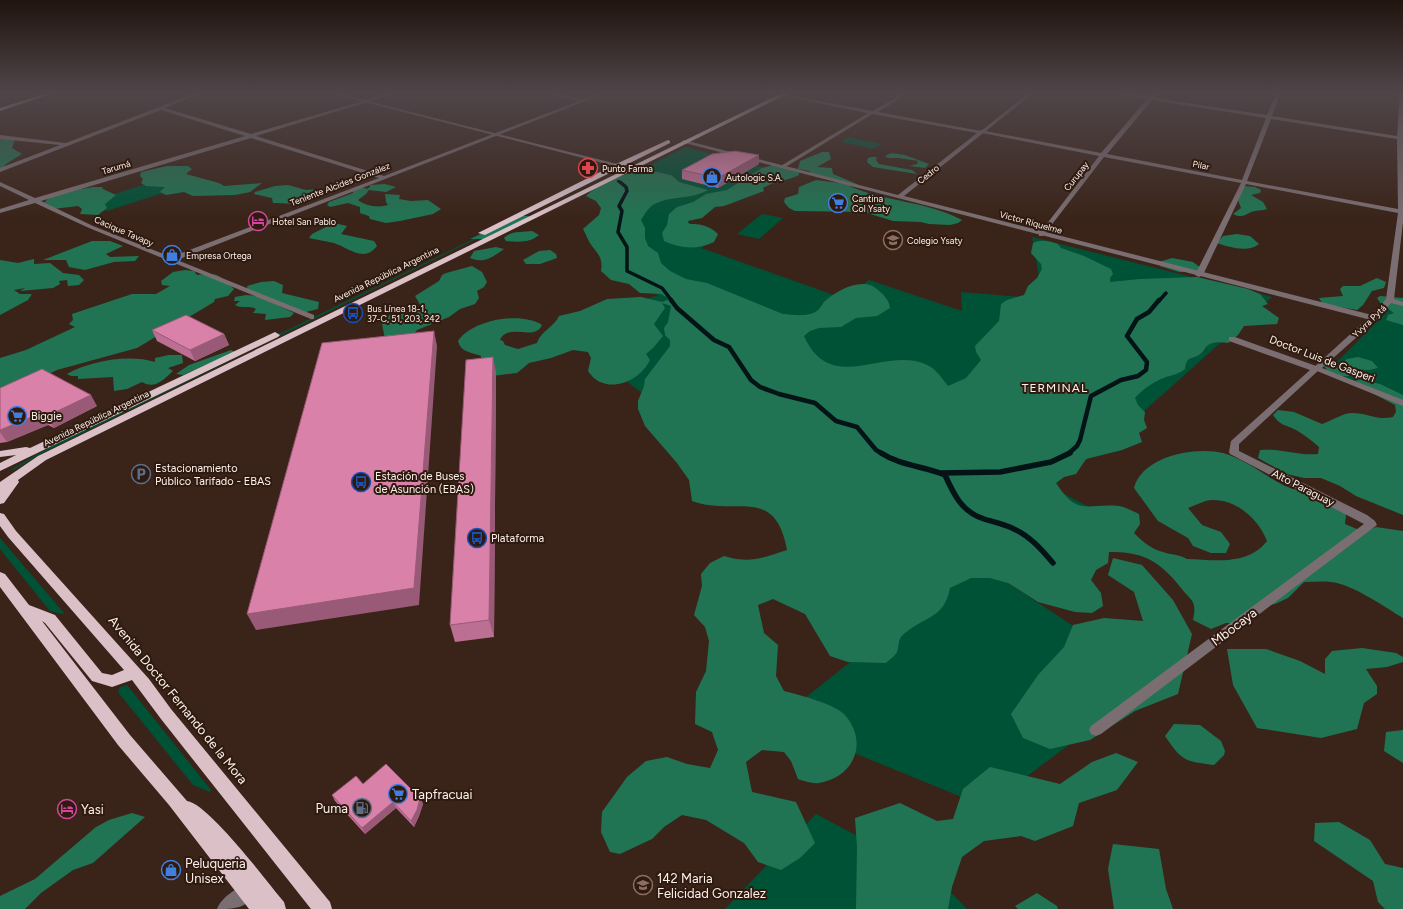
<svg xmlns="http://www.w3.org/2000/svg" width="1403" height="909" font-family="Figtree,sans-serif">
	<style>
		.green { fill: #005236 }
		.forest { fill: #217453 }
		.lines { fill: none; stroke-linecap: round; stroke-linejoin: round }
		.stream-far3 { stroke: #041416; stroke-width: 2.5 }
		.stream-far2 { stroke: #041416; stroke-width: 3.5 }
		.stream-far1 { stroke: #041416; stroke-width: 4.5 }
		.stream { stroke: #041416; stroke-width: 5.5 }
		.minor { fill: #7b6e72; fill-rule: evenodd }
		.tertiary { fill: #7b6e72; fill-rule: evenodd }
		.primary { fill: #ccb2ba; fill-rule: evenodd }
		.trunk { fill: #dcc0c8; fill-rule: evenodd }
		.wall { fill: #bb6f92 }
		.shaded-wall { fill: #995a77 }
		.building { fill: #da81aa; stroke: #995a77 }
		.labels { text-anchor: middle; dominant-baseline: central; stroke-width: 4; stroke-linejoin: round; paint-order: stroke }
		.far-street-label { font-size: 9px; fill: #fdf1eb; stroke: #2f1a10 }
		.far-poi-label { font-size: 9px; fill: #fdf1eb; stroke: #2f1a10; text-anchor: start }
		.street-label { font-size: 11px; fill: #fdf1eb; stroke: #2f1a10 }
		.poi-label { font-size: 11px; fill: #fdf1eb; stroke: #2f1a10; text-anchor: start }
		.neighbourhood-label { font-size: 12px; letter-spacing: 1px; fill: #fdf1eb; stroke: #2f1a10 }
		.near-street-label { font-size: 13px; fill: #fdf1eb; stroke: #2f1a10 }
		.near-poi-label { font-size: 13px; fill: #fdf1eb; stroke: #2f1a10; text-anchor: start }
	</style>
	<rect width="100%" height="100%" fill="#3a2419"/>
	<path class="green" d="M849,137L882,144L873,149L841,142Z
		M686,147L765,168L684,220L717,238L701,248L845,299L869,280L962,311L961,292L1043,299L1032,237L1272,297L1107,444L1051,487L1121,524L966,534L902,588L558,330L658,295L618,273L609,201L589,195Z
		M613,171H614L46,451L15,469L10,470L62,440Z
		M158,180L178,188L107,211L87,203Z
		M762,214L783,218L759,239L737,234Z
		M1396,303L1403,305V401L1328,371Z
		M0,538L64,613L63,614L50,611L0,549Z
		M976,562L1155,680L986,807L776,721Z
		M127,685L211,790L210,792L193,785L118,692L120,687Z
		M816,814L938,879L967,909H725Z"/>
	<path class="forest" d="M0,137L15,139L12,148L22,154L6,164L0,171Z
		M822,152H829L831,159L817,167L832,168L833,174L857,184L861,188L849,186C885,202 927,201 962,220L958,223L950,225L929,224L921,222L893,221L864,212L795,211L789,208L784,202L785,198L798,194L799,187L816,180L840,183L813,175L809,171L799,169V175C787,181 774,181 763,188L764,191L724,206L715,207L702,218L688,221L689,224C700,224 709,225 718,234L714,242C697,250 681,249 664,241L662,233L667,225L669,214L677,207L693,202L706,194L727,190L762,168L773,165L798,169L800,161Z
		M891,153L905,155L929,164L925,168L909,166L917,164L918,161L899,158H888L885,156Z
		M872,157H877L876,160L879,164L912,170L917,174L873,167L867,162L868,158Z
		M167,166H188L192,169L186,174L219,183L224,186L262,183L250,192L235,195L193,196L184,192L166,195L160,192L165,187L146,186L141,183L143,179L140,176L141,172Z
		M641,171L657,172L671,175L679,182L708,190C691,200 670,195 653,205C648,208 644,215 641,220L645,228V238L648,246L658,253L661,263L670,271L686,279L707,283L783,314C793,315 808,317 817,311C820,309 822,304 825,301C838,290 863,276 878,290C884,295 889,300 890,308L877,316L856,318L841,327L819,328L810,331L804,336C831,397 886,345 927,365C936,369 942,378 948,386L966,378L981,360L976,352L975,346L999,321L1001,304L1007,300L1024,295L1028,286L1037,278L1042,269L1041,264L1031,253L1033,243C1042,239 1049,241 1058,244L1061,248L1084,256L1111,269L1113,274L1110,278V282L1140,279L1197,277L1248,289L1260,294L1268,304L1262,306L1279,318L1277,324L1244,326L1238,335L1228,343C1220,342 1212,341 1206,347C1204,350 1202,353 1199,355C1190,360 1187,356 1185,369C1178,375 1170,375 1161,379C1152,383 1142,390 1135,398L1138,405L1145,412L1144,420L1147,428L1139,433L1142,442L1122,450L1086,459L1076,474L1064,477L1056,483C1078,517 1086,503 1119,506C1125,507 1133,511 1139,514L1140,524L1134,533C1142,541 1151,549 1163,552C1171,555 1179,554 1187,559C1214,560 1248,566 1267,541C1259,520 1237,499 1212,500C1205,500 1196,505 1188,508L1202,525L1221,532L1230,544L1226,553H1211L1193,546L1188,538L1158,521L1134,488C1142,456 1195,446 1223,453C1245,459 1265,476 1285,486C1299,492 1331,496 1340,505C1342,508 1344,512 1346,515L1345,524L1364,532L1376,527L1403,531V618C1385,607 1352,584 1331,582C1322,581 1313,582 1304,582L1288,598L1275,604L1259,606L1240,623H1226L1211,629L1193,620C1197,600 1192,602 1181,588C1161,562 1143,551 1109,552L1108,563L1096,570L1091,580L1101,593L1103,606L1092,613L1075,612L1038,602L1008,583L990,578H971L950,588C944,621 921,616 901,637C898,641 899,647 897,652C895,656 889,660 886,663L848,662L830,656L805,614L773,599L758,605L764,633L778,645L776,676L784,691C797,694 834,704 844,714C869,741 855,777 819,783C813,784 804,781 798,779L791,761L784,752L762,750L746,762L752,792L796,802L815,843L800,858L781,870L758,862L744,843L706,820L682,815L664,827L652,839L620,854L610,852L601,832L602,812L627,777L646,761L667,757L687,764L710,768L718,750L712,732L695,724L696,692L706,671L709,641L705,627L694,615L702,586L701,574L710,563L724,556C751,564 762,558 787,550C775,484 735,517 692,501L689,480L677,463L645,426L638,409V401L644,386L645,379L670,346V340L665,335L664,328L668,322L671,306L662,303L665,308L654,324L663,336L653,348L646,354L650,360C639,383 604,396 588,371L591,358L588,352L573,350L551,358L529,363L517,373L492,376L481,360V356C472,352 461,353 458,341C472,320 521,311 542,325C535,342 508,322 500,340L503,341L505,345L518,349L537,343C540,332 555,326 559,316L580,311L607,299L641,297L662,302L670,299L661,294L640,293L629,284L611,280L601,271C603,259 599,255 592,246C588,241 586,234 583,229L599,215L601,208L596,201L586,196C600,182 622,174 641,171Z
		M385,184L396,187L386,192L369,190L366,194L358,200C365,206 379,208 388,205L386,202L385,194L400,195L399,199L411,201L428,200L441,209L433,214L400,221L386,223L370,219L369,216L360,213V207L348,203L330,207L327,205L329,202L353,193V189L362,187L367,189L370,187V185Z
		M288,185L306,190L319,189C312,208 288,203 273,203L272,198L254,194L255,192L275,186Z
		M1244,186L1255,187L1261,190L1260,193L1251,195L1263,202L1267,209C1262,211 1256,210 1251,212C1243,216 1242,218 1233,214L1241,208L1237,197Z
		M93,187H102L103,189L116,195L105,204L107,208L98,215L80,214L82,209L78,206L53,209L44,203C52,191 79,190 93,187Z
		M519,216H530L493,239H470Z
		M334,223L347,226L341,234L374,241L377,246C364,263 349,248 334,243C326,241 317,240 309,238L312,234Z
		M532,231L539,235C530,243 518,242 506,241L504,238C510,231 523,232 532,231Z
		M1237,234L1250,236L1259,244C1248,253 1229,247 1217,243L1223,236Z
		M92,241H110L123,246L106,254L110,257L139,256L135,261L114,262L85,270L69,267L66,260H43Z
		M496,247L504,249C493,257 484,264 470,258L474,251Z
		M550,250L556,254L557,258L540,264H526L523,260L539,251Z
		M1172,258L1193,262L1201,268L1199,272H1179L1160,266L1159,262Z
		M34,259V264L50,263L63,273L79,275L84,280L79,285L68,286L67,280L59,281L60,284L53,288L20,291L25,288L14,290L20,294H32L28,300L0,315V260L18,263Z
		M472,266L482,272L487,282L484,287L477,291L479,298L475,304L460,309L449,317L417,330L407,342L385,339L382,324C391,307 403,317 415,314L421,306L415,296L439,281L442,275L446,273Z
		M185,270L194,271L197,275C219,272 219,275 234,289L228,296L215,299L214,302L137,348L57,370L0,397V358L26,350L75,327L69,324L73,320L72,314L132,294H156L170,286L162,285L161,281L173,272Z
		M1377,278L1386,282L1384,288L1372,291L1363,305L1357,310L1323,304L1319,298L1343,296L1340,289L1343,286H1360Z
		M274,281L283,285L282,293L319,302L318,309L302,313L248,291L247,286L261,282Z
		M246,295L259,296L294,313L290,317L265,320L266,314L253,313L256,309C249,305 242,309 235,305L240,301H234L235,297Z
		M1380,296L1403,298V325L1386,320L1388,315L1394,313L1381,304L1377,298Z
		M231,350L235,352L183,375L176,374L189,365Z
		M169,355H182L183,363L168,368L173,371C164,379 155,390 142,382L127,389L114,391L113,377L78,379V376H71L67,374C91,361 128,354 155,362V358Z
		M1358,357L1372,361L1378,368L1369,370L1353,369L1349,376C1338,377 1328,375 1323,364L1343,363L1347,359Z
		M1356,379L1380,384L1403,395V515L1356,496L1340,486L1321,478H1304L1287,474L1258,458L1260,450C1281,448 1298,456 1318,454L1319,447C1312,441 1305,435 1296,430C1284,424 1281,426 1273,415L1278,410L1294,412L1322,424C1331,421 1343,413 1352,413C1367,413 1378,421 1393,417L1396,412L1395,405L1355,384Z
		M1113,558L1142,565L1173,600L1192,634L1178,694L1135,711L1090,740L1050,749L1023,738L1011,714L1038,675L1064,647L1073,625L1104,618L1143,621L1134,592L1108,575Z
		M1362,648L1396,653L1403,657V662L1387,667L1366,669L1377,686V694L1364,703L1357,729L1321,738L1257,728L1233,685L1227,649H1266L1300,661L1325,674V659L1332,651Z
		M1174,724L1200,725L1221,741L1225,751L1224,755L1214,765C1184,761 1182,761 1165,736Z
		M1403,730V763L1384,751L1386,732Z
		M1116,753L1138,762L1117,790L1079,803L1073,826L1035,841L1021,836L984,841L962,857L952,887L948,909H856L857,847L855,818L900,803L937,821L953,819L963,789L990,767L1060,784L1092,762Z
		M132,813L145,817L93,863L73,870L41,893L25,909H0V896L35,879L96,827L109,820Z
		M1339,822L1370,840L1385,864L1403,868V909H1385L1378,902L1373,881L1314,841L1315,823Z
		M1113,844L1159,849L1166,889L1173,909H1114L1108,869Z
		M1037,893L1057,906L1058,909H1018L1015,906Z"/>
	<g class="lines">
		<path class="stream-far3" d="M618,181L621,183"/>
		<path class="stream-far2" d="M620,182L626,187L627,191L619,206L622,211L618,232L627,247V271L662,288L672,301
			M1159,301L1166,293"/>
		<path class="stream-far1" d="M671,300L677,308L714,340L729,347L751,380L760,387L779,394L815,403L836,421L857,427L876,450L883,454
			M1068,454L1077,446L1080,440L1091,396L1121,380L1138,376L1146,370L1147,362L1127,336L1137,319L1149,312L1159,300"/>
		<path class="stream" d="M881,453C901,466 924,466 945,475C954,495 962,512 984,519C994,522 1004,524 1014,529C1030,536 1042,550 1053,563
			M941,473L1000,472L1051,462L1070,453"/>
		<path class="minor" d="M198,92H204L165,108L251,134L394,92H400L256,136L384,176L579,101L541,92C555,92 568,98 582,99C591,100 600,91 609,92L177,260L314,315V319H311L89,228L35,203L0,213V209L29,200L0,186V182L35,198L245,136L161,110L0,172V168L60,145L0,139V135L66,143ZM251,138L379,178L171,257L93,226L41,201Z
			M768,92L783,95L781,96L770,94Z
			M1107,92L1149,97L1154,92H1158L1154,98L1267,115L1277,92H1281L1272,116L1397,136L1400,92H1403V222L1394,299L1403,302V306L1391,303L1376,320H1373L1369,318L1386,299L1398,213L1246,184L1203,275L1199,277L1195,275L1241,183L1104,157L1043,236H1039V234L1099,156L977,132L980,130L1101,153L1147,99ZM1152,100L1266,118L1242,180L1107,154ZM1271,119L1397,139L1398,209L1247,181Z
			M870,112L874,113L784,168L779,167Z
			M1229,337H1235L1319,367L1320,369L1239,444V451L1367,515L1375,521L1377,525L1101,734L1096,736L1091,734L1089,730L1091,726L1364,524L1230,454L1229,452L1231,441L1310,370L1229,341Z
			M247,884L253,886L255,892C248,909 233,909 217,909C221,898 236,888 247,884Z"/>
		<path class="tertiary" d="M325,92H332L633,168L630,170Z
			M758,92H771L772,93L770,94Z
			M905,92H910L878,112L981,131L1030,92H1035L904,196L1376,316V320L1322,368L1403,400V406L1312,369L1367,319L681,142L684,140L898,195L977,133L872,114L779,95L781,94L873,111Z"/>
		<path class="primary" d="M51,92H57L0,111V108Z"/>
		<path class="trunk" d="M784,92H791L46,460L18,480L19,482L4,503L0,504V482L38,456Z
			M668,140L670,141V143L485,235L478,233L616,164Z
			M275,332L280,335L278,337L0,471V463L16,455L0,457V451L26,447L30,448Z
			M0,513L4,514L16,531L149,679L171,709L330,902L332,909H311L161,719L132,680L112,687L92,681L45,623L42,621L130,735L187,801C209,804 267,882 284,902L286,909H249L169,805L118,745L0,587V572L5,574L29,605L55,615L102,673L112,675L124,670L8,537L0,526Z"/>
	</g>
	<path class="wall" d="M759,164L718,188L682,179V170Z
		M152,330L224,334L229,345L195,361L157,341Z
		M496,372L494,637L455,642L450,625Z
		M0,388L97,406L54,428L48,425L7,442L0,443Z
		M363,784L420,798L423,804L419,816L414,827L396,808L365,834L335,801L332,795Z"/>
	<path class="shaded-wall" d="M759,155V164L718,188V178Z
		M434,331L437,346L419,605L256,630L247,614Z
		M224,334L229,345L195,361L190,350Z
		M493,357L496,372L494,637L489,620Z
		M91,395L97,406L54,428L47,416Z
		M41,413L48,425L7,442L0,432V430Z
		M420,798L423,804L419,816L414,827L411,821Z
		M393,802L396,808L365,834L362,828Z"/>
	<path class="building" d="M735,151L759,155L718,178L682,170L712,154Z
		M186,315L224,334L190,350L152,330Z
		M434,331L414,588L247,614L322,343Z
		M493,357L489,620L450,625L466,360Z
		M42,369L91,395L47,416L41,413L0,430V388Z
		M386,764L420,798L417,810L411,821L393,802L362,828L332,795L356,776L363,784Z"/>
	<linearGradient id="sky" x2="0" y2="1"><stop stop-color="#20140e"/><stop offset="0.42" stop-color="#4f4549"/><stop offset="1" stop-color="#4f4549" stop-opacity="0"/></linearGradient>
	<rect width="1403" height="219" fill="url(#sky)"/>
	<defs>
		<g id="pharmacy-ring" transform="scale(1)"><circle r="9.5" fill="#2f1a10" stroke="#e0444e" stroke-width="1.5"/><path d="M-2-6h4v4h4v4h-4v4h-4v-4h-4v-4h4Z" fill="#e0444e"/></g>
		<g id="shop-ring" transform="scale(1)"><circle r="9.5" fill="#2f1a10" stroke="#3f7fe0" stroke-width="1.5"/><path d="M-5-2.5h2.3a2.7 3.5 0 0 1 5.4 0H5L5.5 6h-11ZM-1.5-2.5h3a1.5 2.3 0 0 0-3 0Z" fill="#3f7fe0"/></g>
		<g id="supermarket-ring" transform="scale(1)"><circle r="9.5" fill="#2f1a10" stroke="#3f7fe0" stroke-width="1.5"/><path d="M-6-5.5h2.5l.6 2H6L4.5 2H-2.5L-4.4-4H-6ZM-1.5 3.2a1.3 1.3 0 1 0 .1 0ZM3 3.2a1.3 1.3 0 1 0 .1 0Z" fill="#3f7fe0"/></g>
		<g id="hotel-ring" transform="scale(1)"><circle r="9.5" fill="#2f1a10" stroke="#d1479c" stroke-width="1.5"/><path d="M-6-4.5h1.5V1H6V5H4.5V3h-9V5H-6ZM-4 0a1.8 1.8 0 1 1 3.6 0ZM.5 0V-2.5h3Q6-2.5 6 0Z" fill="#d1479c"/></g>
		<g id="university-ring" transform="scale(1)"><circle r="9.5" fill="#2f1a10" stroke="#8d6e63" stroke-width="1.5"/><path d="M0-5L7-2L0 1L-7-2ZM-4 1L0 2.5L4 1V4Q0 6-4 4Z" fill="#8d6e63"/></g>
		<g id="bus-ring" transform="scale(1)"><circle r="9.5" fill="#2f1a10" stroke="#1a4fb4" stroke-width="1.5"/><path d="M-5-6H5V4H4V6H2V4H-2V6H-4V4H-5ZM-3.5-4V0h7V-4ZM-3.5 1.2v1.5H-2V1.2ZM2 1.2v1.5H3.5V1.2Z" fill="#1a4fb4"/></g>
		<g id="parking-ring" transform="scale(1)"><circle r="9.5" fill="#2f1a10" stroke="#5c6f8a" stroke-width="1.5"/><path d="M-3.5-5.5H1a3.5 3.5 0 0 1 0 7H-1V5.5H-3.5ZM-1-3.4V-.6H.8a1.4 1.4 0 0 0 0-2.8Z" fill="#5c6f8a"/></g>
		<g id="fuel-ring" transform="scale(1)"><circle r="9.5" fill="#2f1a10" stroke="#5c6f8a" stroke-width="1.5"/><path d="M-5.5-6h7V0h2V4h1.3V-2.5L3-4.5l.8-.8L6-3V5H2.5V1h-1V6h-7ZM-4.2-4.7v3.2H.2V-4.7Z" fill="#5c6f8a"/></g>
		<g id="school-ring" transform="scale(1)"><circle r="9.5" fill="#2f1a10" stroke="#8d6e63" stroke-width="1.5"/><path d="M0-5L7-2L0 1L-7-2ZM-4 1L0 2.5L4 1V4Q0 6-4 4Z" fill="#8d6e63"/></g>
	</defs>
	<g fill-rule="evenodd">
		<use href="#pharmacy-ring" x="588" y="168"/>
		<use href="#shop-ring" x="712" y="177"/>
		<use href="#supermarket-ring" x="838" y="203"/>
		<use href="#hotel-ring" x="258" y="221"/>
		<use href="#university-ring" x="893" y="240"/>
		<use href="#shop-ring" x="172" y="255"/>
		<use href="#bus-ring" x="353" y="313"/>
		<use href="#supermarket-ring" x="17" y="416"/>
		<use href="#parking-ring" x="141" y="474"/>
		<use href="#bus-ring" x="361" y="482"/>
		<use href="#bus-ring" x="477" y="538"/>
		<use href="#supermarket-ring" x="398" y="794"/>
		<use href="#fuel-ring" x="362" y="808"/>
		<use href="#hotel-ring" x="67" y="809"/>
		<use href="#shop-ring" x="171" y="870"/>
		<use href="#school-ring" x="643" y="885"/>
	</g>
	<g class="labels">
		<g class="far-street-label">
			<text transform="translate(1201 165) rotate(11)">Pilar</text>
			<text transform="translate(116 167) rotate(-17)">Tarumá</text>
			<text transform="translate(928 174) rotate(-39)">Cedro</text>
			<text transform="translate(1076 176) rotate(-52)">Curupay</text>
			<text transform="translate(340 184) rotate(-21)">Teniente Alcides González</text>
			<text transform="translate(1031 222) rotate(15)">Victor Riquelme</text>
			<text transform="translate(124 231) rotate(23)">Cacique Tavapy</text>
			<text transform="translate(386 274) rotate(-26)">Avenida República Argentina</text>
			<text transform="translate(1369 321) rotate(-44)">Yvyra Pytá</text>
			<text transform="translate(96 418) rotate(-26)">Avenida República Argentina</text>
		</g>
		<g class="far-poi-label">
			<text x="602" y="168">Punto Farma</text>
			<text x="726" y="177">Autologic S.A.</text>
			<text x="852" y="198">Cantina<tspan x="852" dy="10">Col Ysaty</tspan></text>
			<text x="272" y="221">Hotel San Pablo</text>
			<text x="907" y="240">Colegio Ysaty</text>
			<text x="186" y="255">Empresa Ortega</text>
			<text x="367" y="308">Bus Línea 18-1,<tspan x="367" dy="10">37-C, 51, 203, 242</tspan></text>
		</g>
		<g class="street-label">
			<text transform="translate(1322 359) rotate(21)">Doctor Luis de Gasperi</text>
			<text transform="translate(1303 488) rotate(27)">Alto Paraguay</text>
		</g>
		<g class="poi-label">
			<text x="31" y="416">Biggie</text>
			<text x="155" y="468">Estacionamiento<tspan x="155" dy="13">Público Tarifado - EBAS</tspan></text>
			<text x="375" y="476">Estación de Buses<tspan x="375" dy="13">de Asunción (EBAS)</tspan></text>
			<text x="491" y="538">Plataforma</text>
		</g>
		<g class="neighbourhood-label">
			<text x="1055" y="388">TERMINAL</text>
		</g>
		<g class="near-street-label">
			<text transform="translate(1234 627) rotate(-37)">Mbocaya</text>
			<text transform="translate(178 700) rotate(51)">Avenida Doctor Fernando de la Mora</text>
		</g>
		<g class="near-poi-label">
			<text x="412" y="794">Tapfracuai</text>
			<text x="348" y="808" text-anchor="end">Puma</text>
			<text x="81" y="809">Yasi</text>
			<text x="185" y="863">Peluqueria<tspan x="185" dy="15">Unisex</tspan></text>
			<text x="657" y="878">142 Maria<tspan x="657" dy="15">Felicidad Gonzalez</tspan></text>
		</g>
	</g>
</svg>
